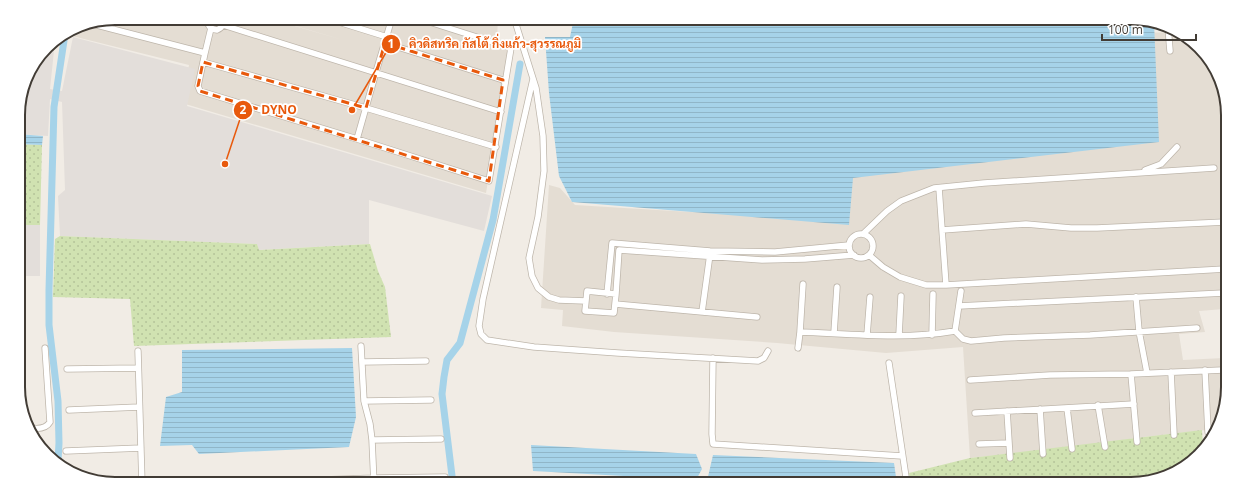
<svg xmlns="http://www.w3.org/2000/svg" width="1246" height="502" font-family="'Open Sans',Sarabun,sans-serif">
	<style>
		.residential { fill: #e4ddd3 }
		.industrial { fill: #e3deda }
		.grass { fill: url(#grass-dots) }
		.water { fill: url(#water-rules) }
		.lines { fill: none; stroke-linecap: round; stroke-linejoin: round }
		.canal { stroke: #a6d3e9; stroke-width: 7 }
		.street-casing { stroke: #beb6ab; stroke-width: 7 }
		.street { stroke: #fff; stroke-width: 5.5 }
		.marked { fill: none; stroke: #e8590c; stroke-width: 3; stroke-dasharray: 8 5; stroke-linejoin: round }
		.rim { fill: none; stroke: #423c35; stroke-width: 2 }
		.leader { fill: none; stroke: #e8590c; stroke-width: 1.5 }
		.callout-dot { fill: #e8590c; stroke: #fff; stroke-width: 1.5 }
		.mark-label { font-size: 12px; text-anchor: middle; font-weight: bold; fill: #fff }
		.callout-label { font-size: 12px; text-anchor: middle; font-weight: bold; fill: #e8590c; stroke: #fff; stroke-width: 3.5; stroke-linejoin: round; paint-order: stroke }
	</style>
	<defs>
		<pattern id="grass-dots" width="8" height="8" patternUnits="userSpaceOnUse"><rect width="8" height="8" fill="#d0e2b1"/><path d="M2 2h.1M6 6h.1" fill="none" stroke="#b4c399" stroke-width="1.8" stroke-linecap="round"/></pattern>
		<pattern id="water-rules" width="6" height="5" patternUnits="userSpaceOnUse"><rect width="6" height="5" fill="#a6d3e9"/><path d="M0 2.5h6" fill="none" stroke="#90b6c8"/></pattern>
	</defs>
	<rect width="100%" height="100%" fill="#f1ece5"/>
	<path class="residential" d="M115,18H267L343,40L269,18H350L349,21L351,18H498L497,39L511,43L486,193L182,103L189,65L68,35V32L78,25Z
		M1175,32L1204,51L1227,102L1224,309L1199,311L1205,332L1179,334L1183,360L1224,358L1223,418L1215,429L1135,438L1106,443L970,458L963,347L886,353L777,343L614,332L562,326L563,310L541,308L549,185L560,188L575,205L707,213L829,212L848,169L1142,33Z"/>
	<path class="industrial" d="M73,37L195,69L187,106L492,196L484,231L369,200V244L258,250L257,244L60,236L58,196L65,190L62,102L50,99L48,136L18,134V109L28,73L53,41H55L50,89L62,91Z
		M19,225H40V276H19Z"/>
	<path class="grass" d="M18,144L42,145L40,225H19Z
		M60,236L257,244L259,250L370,244L378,271L385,287L391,337L134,346L130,299L53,297L55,239Z
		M1202,430L1203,446L1190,464L1137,484H911L909,473L970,458Z"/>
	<path class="water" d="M574,18H1131L1154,22L1159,142L853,178L849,225L572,202L559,176L549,93L545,37H570Z
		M18,134L43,136L42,145L18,144Z
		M352,348L356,417L349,447L199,454L192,445L160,446L166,397L182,392V350Z
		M531,445L696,454L702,469L696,480L533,471Z
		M713,455L894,463L897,484H755L707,481Z
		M508,481L607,484H508Z"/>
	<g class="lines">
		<path class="canal" d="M58,461L59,443L58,401L49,325V290L54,107L65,34
			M453,484L442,394L444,377L447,360L460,343L493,220L520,64"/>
		<g class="street-casing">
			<path id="street" d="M209,18C206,25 210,29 217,30C222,28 225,24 223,18
				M326,18L387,37
				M514,18L536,88L543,136L544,171L538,217L529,258L532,276L538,288L549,297L559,300L586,301
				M89,23L205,53
				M223,25L501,112
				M1168,27L1170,51
				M211,28L205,53L198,86L200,91L357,139L489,181L511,48L417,18
				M385,43L503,80L505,83
				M203,62L366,108L496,147
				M533,79L483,299L479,326L481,334L487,340L534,347L618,353L758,361L764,358L768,351
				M357,139L376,72L392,18
				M1145,170L1161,164L1177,147
				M939,188L946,285
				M942,230L1026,224L1071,228H1097L1225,222
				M863,234L887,211L901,201L934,188L984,183L1214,168
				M849 246a12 12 0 1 1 24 0a12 12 0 1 1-24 0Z
				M869,255L883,267L900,277L926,285H946L1225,269
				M803,284L800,332C851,334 904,340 955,331L963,339L971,341L1004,338L1090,335L1197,328
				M587,291L616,294L614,313L585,311Z
				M607,294L612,243L710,251L775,252L849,245
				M616,294L619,250L762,260L805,259L854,255
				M1136,297L1139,331L1147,373
				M615,304L757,317
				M959,306L1224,293
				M702,312L710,254
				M955,331L961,291
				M834,333L837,287
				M867,335L870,297
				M899,335L901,296
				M932,335L933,294
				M361,346L364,401L370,424L372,440L374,484
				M798,348L800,332
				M138,351L142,484
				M713,358L712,434L713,444L902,456
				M362,362L426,361
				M889,363L907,484
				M67,369L138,368
				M1205,370L1208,432
				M1171,372L1174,435
				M1131,374L1137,442
				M970,380L1050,375L1131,374L1223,370
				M364,401L431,400
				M1098,405L1105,447
				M1067,408L1072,449
				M1040,409L1043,454
				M69,410L139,407
				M1007,411L1010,458
				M975,413L1134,404
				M31,428C38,429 46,429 50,422L45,348
				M372,440L441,439
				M979,444L1009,443
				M66,451L141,448
				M200,484L374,478L445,477"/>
		</g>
		<use href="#street" class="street"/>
	</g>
	<path class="marked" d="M385,43L503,80L489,181L200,91L198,86L203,62L366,108Z"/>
	<path d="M0 0H1246V502H0ZM115 25H1131A90 90 0 0 1 1221 115V387A90 90 0 0 1 1131 477H115A90 90 0 0 1 25 387V115A90 90 0 0 1 115 25Z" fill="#fff" fill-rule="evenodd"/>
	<path class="rim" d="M115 25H1131A90 90 0 0 1 1221 115V387A90 90 0 0 1 1131 477H115A90 90 0 0 1 25 387V115A90 90 0 0 1 115 25Z"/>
	<path class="leader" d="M352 110L391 44M225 164L243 110"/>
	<g class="callout-dot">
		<circle cx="352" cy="110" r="4"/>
		<circle cx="225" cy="164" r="4"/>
		<circle cx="391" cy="44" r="10"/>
		<circle cx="243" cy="110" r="10"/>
	</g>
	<g class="mark-label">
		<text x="391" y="48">1</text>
		<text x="243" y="114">2</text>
	</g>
	<g class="callout-label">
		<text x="495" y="48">คิวดิสทริค กัสโต้ กิ่งแก้ว-สุวรรณภูมิ</text>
		<text x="279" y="114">DYNO</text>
	</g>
	<path d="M1102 34v6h94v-6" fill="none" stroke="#423c35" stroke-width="2"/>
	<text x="1108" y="34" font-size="12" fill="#423c35" stroke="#ffffff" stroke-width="3" paint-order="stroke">100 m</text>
</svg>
